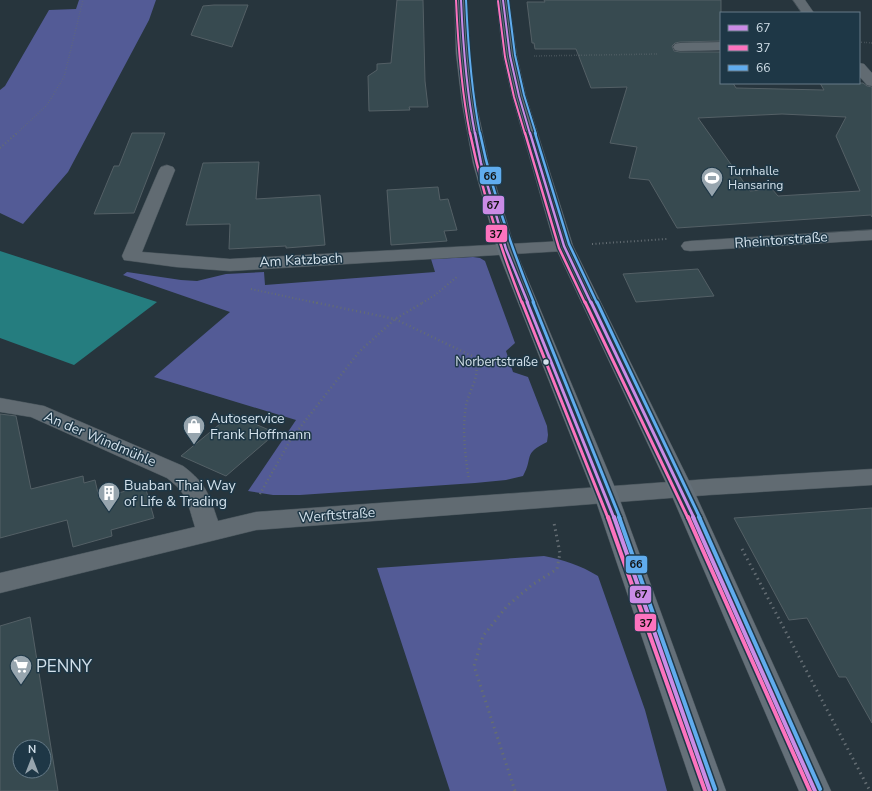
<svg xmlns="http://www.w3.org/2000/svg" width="872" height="791" font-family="'Nunito Sans',sans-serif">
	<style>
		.forest { fill: #535b96 }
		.water { fill: #257d7f }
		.building { fill: #374a50; stroke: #546066; fill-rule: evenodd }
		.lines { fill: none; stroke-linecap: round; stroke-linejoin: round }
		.minor-casing { stroke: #47535a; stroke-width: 1 }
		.primary-casing { stroke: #47535a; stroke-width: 1 }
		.path-far3 { stroke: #646d73; stroke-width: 1.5; stroke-dasharray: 0.5 2; stroke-linecap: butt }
		.path-far2 { stroke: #646d73; stroke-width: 2; stroke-dasharray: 1 2.5; stroke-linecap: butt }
		.path-far1 { stroke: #646d73; stroke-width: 2.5; stroke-dasharray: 1 3; stroke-linecap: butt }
		.path { stroke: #646d73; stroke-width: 3; stroke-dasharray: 1.5 4; stroke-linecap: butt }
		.minor { fill: #616b72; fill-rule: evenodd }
		.primary { fill: #657079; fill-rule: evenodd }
		.bus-1-far3-casing { stroke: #1e3746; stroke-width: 4 }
		.bus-1-far2-casing { stroke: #1e3746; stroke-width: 5 }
		.bus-1-far1-casing { stroke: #1e3746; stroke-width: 6 }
		.bus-1-casing { stroke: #1e3746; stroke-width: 7 }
		.bus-2-far3-casing { stroke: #1e3746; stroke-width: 4 }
		.bus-2-far2-casing { stroke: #1e3746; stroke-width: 5 }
		.bus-2-far1-casing { stroke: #1e3746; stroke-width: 6 }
		.bus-2-casing { stroke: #1e3746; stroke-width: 7 }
		.bus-3-far3-casing { stroke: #1e3746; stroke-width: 4 }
		.bus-3-far2-casing { stroke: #1e3746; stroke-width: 5 }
		.bus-3-far1-casing { stroke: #1e3746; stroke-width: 6 }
		.bus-3-casing { stroke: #1e3746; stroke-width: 7 }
		.bus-1-far3 { stroke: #ca8be6; stroke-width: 2 }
		.bus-1-far2 { stroke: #ca8be6; stroke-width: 2.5 }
		.bus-1-far1 { stroke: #ca8be6; stroke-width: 3 }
		.bus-1 { stroke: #ca8be6; stroke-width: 4 }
		.bus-2-far3 { stroke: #fc73be; stroke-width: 2 }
		.bus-2-far2 { stroke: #fc73be; stroke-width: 2.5 }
		.bus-2-far1 { stroke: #fc73be; stroke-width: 3 }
		.bus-2 { stroke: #fc73be; stroke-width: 4 }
		.bus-3-far3 { stroke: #60acee; stroke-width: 2 }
		.bus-3-far2 { stroke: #60acee; stroke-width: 2.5 }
		.bus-3-far1 { stroke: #60acee; stroke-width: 3 }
		.bus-3 { stroke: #60acee; stroke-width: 4 }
		.bus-dot { fill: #d3e1eb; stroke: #1e3746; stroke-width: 1.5 }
		.labels { text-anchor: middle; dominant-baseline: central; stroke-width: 3; stroke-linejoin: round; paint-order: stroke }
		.far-poi-label { font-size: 12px; fill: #d3e1eb; stroke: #1e3746; text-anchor: start }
		.bus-label { font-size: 13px; fill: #d3e1eb; stroke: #1e3746; text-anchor: end }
		.street-label { font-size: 14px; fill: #d3e1eb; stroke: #1e3746 }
		.poi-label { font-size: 14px; fill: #d3e1eb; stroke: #1e3746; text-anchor: start }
		.near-poi-label { font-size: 17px; fill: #d3e1eb; stroke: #1e3746; text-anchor: start }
		.line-badge { stroke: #1e3746; stroke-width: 1.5 }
		.pale-badge-label { font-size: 11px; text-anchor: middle; font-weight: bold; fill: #111 }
	</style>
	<rect width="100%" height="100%" fill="#27353d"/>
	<path class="forest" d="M79,0H156L149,20L68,172L23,224L0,213V90L5,86L49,10L76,9Z
		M473,257L480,258L485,261L515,343L506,351L513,372L528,377L547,426L548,435L547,442C522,454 534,457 523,476L506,480L475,483L300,495H273L248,491L296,420L154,377L230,312L123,275L127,272L181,280L197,281L226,274L264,272L265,285L435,272L431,259Z
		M544,556C564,560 580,565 598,576L645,710L667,791H450L377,568Z"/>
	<path class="water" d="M0,251L157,302L74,365L0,338Z"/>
	<path class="building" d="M397,0H423L425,81L428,107H409L410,110L369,111L368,76L377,70V64L391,63Z
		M544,0H721V41L680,42L675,43L672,46L674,51L680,52H721V83H733L736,88L824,90L820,83H863L867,86L872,87V217L871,215L677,228L649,180L629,178L637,147L610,143L627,87L591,88L576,49H535L534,43H532L527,2H545ZM782,114L846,117L836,136L860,191L778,196L772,189L750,191L698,118Z
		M214,5H248L232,47L191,35L203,6Z
		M132,133H165L134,213L94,214L114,166H119Z
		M259,162L256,199L320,195L325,245L286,248V246L229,249L230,224L186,225L203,163Z
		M438,187L440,200L448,199L457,230L444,231L447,241L391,245L387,190Z
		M698,269L714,296L636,302L623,274Z
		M0,414L16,416L31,489L83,476L84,483L95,480L99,498L145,486L154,518L111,530L112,536L73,547L67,520L0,538Z
		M232,414L276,433L226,476L181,456Z
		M872,508V723L846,677H839L807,618L789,620L734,518Z
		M30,617L58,791H0V626ZM20,747H44V771H20Z"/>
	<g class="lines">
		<g class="minor-casing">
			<path id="minor" d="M793,0H805L814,13H802Z
				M721,42V50L680,51L675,50L673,47L675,44L680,43Z
				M859,63L864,64L872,73V86L867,85L859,76Z
				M167,165L173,167L175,170L142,252L230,259L564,241L570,242L573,246L570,250L564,251L230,271L176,267L124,260L122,256L159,170L161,167Z
				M872,230V240L690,251L684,250L681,246L684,242L690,241Z
				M0,398L44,406L183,466C207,484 209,495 218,521L256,512L709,479L872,469V485L709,495L256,530L0,593V573L195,527C187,502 188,494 167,478L31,417L0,412Z"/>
		</g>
		<g class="primary-casing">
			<path id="primary" d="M455,0H467L470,53L476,103L489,163L515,249L618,495L726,791H694L594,495L497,249L473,163L462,103L456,53Z
				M497,0H509L517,56L526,96L573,246L693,489L831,791H799L669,489L555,246L512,96L503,56Z"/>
		</g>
		<path class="path-far3" d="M859,42L872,43
			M534,56L659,54
			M16,134L47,105L64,77L83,0"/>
		<path class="path-far2" d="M0,148L17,133
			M592,244L667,239
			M251,289L317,303
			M422,303L435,295L458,276"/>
		<path class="path-far1" d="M313,302L395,319L472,356C484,373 469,388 466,406C462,430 465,456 469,480
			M260,494L291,439L359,352L395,319L424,302"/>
		<path class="path" d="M742,549L870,791
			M515,791L474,666L483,636L507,606L532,585L557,569L560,553L554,523"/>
		<use href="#minor" class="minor"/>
		<use href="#primary" class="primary"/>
		<g class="bus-1-far3-casing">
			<path id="bus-1-far3" d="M461,0C463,45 466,89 475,134
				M503,0L510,56L519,96L530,134"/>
		</g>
		<g class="bus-1-far2-casing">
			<path id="bus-1-far2" d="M475,133L481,163L506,249L528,303
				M530,133L564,246L591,303"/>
		</g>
		<g class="bus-1-far1-casing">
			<path id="bus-1-far1" d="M527,302L614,518
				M591,302L694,518"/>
		</g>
		<g class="bus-1-casing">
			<path id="bus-1" d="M614,517L710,791
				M693,517L815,791"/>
		</g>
		<g class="bus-2-far3-casing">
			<path id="bus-2-far3" d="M456,0C458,45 461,89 470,134
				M498,1L505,57L514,97L525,134"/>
		</g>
		<g class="bus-2-far2-casing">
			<path id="bus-2-far2" d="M470,133C482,192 500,247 522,303
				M525,133L559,248L585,303"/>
		</g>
		<g class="bus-2-far1-casing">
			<path id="bus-2-far1" d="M522,302L608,518
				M585,302L688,518"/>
		</g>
		<g class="bus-2-casing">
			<path id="bus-2" d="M608,517L705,791
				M688,517L810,791"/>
		</g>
		<g class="bus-3-far3-casing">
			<path id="bus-3-far3" d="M466,0C468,45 471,89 480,134
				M508,0L515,55L524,95L536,134"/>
		</g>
		<g class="bus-3-far2-casing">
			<path id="bus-3-far2" d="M480,133C492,192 511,247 534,303
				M535,133L569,244L597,303"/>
		</g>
		<g class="bus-3-far1-casing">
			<path id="bus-3-far1" d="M533,302L620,518
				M597,302L700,518"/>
		</g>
		<g class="bus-3-casing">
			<path id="bus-3" d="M619,517L715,789
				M699,517L820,789"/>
		</g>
		<use href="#bus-1-far3" class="bus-1-far3"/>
		<use href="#bus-1-far2" class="bus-1-far2"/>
		<use href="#bus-1-far1" class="bus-1-far1"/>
		<use href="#bus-1" class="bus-1"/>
		<use href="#bus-2-far3" class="bus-2-far3"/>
		<use href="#bus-2-far2" class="bus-2-far2"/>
		<use href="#bus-2-far1" class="bus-2-far1"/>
		<use href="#bus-2" class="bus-2"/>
		<use href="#bus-3-far3" class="bus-3-far3"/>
		<use href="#bus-3-far2" class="bus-3-far2"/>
		<use href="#bus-3-far1" class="bus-3-far1"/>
		<use href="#bus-3" class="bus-3"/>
	</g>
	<defs>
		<g id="stadium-pin" transform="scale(1.15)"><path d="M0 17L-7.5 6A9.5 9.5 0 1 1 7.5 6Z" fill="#97a5ae" stroke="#1e3746"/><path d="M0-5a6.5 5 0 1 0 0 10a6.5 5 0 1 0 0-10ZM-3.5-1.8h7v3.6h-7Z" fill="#fff"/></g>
		<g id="shop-pin" transform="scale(1.15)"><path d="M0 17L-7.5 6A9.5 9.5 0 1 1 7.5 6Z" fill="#97a5ae" stroke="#1e3746"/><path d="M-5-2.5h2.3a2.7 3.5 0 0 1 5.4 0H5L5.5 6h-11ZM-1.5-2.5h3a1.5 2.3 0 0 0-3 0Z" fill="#fff"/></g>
		<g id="building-pin" transform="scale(1.15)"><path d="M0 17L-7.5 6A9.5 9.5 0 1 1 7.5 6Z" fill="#97a5ae" stroke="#1e3746"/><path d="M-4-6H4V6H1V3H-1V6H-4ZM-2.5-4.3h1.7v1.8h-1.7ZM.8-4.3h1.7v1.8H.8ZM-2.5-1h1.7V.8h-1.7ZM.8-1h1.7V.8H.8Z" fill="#fff"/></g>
		<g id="supermarket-pin" transform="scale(1.15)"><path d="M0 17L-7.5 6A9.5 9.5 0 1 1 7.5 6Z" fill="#97a5ae" stroke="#1e3746"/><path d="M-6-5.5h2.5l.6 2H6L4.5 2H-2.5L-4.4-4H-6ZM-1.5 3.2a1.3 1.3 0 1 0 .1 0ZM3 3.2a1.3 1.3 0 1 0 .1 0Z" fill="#fff"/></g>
	</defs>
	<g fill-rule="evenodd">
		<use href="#stadium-pin" x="712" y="178"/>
		<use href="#shop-pin" x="194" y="426"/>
		<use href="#building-pin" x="109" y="493"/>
		<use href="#supermarket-pin" x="21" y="666"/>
	</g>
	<circle class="bus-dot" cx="546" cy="362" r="3.5"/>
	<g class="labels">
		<g class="far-poi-label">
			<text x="728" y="171">Turnhalle<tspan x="728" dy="14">Hansaring</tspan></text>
		</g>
		<g class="bus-label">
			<text x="538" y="362">Norbertstraße</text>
		</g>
		<g class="street-label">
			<text transform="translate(781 240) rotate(-4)">Rheintorstraße</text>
			<text transform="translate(301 260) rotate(-3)">Am Katzbach</text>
			<text transform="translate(100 439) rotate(23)">An der Windmühle</text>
			<text transform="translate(337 515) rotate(-4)">Werftstraße</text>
		</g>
		<g class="poi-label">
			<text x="210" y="418">Autoservice<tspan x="210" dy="16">Frank Hoffmann</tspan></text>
			<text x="124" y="485">Buaban Thai Way<tspan x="124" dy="16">of Life &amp; Trading</tspan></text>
		</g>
		<g class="near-poi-label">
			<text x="36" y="666">PENNY</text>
		</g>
	</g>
	<g class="line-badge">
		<rect x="479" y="166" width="23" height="19" rx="4" fill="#60acee"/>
		<rect x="482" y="195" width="23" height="20" rx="4" fill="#ca8be6"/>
		<rect x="485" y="224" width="23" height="19" rx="4" fill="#fc73be"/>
		<rect x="625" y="555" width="23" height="19" rx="4" fill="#60acee"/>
		<rect x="629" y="585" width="23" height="19" rx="4" fill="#ca8be6"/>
		<rect x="634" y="613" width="23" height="19" rx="4" fill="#fc73be"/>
	</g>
	<g class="pale-badge-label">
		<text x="490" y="180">66</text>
		<text x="493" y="209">67</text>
		<text x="496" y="238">37</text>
		<text x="636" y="568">66</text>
		<text x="641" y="598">67</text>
		<text x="646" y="627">37</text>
	</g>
	<rect x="720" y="12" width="140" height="72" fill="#1e3746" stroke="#667b88"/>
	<rect x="728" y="25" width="20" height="6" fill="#ca8be6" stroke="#667b88"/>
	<text x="756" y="32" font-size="12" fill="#d3e1eb">67</text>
	<rect x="728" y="45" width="20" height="6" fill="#fc73be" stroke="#667b88"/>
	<text x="756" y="52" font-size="12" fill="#d3e1eb">37</text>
	<rect x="728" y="65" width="20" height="6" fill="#60acee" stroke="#667b88"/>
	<text x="756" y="72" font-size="12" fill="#d3e1eb">66</text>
	<g transform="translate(32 759)"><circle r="19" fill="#1e3746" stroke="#667b88"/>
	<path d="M0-3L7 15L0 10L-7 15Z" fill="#97a5ae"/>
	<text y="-6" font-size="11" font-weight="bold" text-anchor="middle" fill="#d3e1eb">N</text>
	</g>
</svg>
